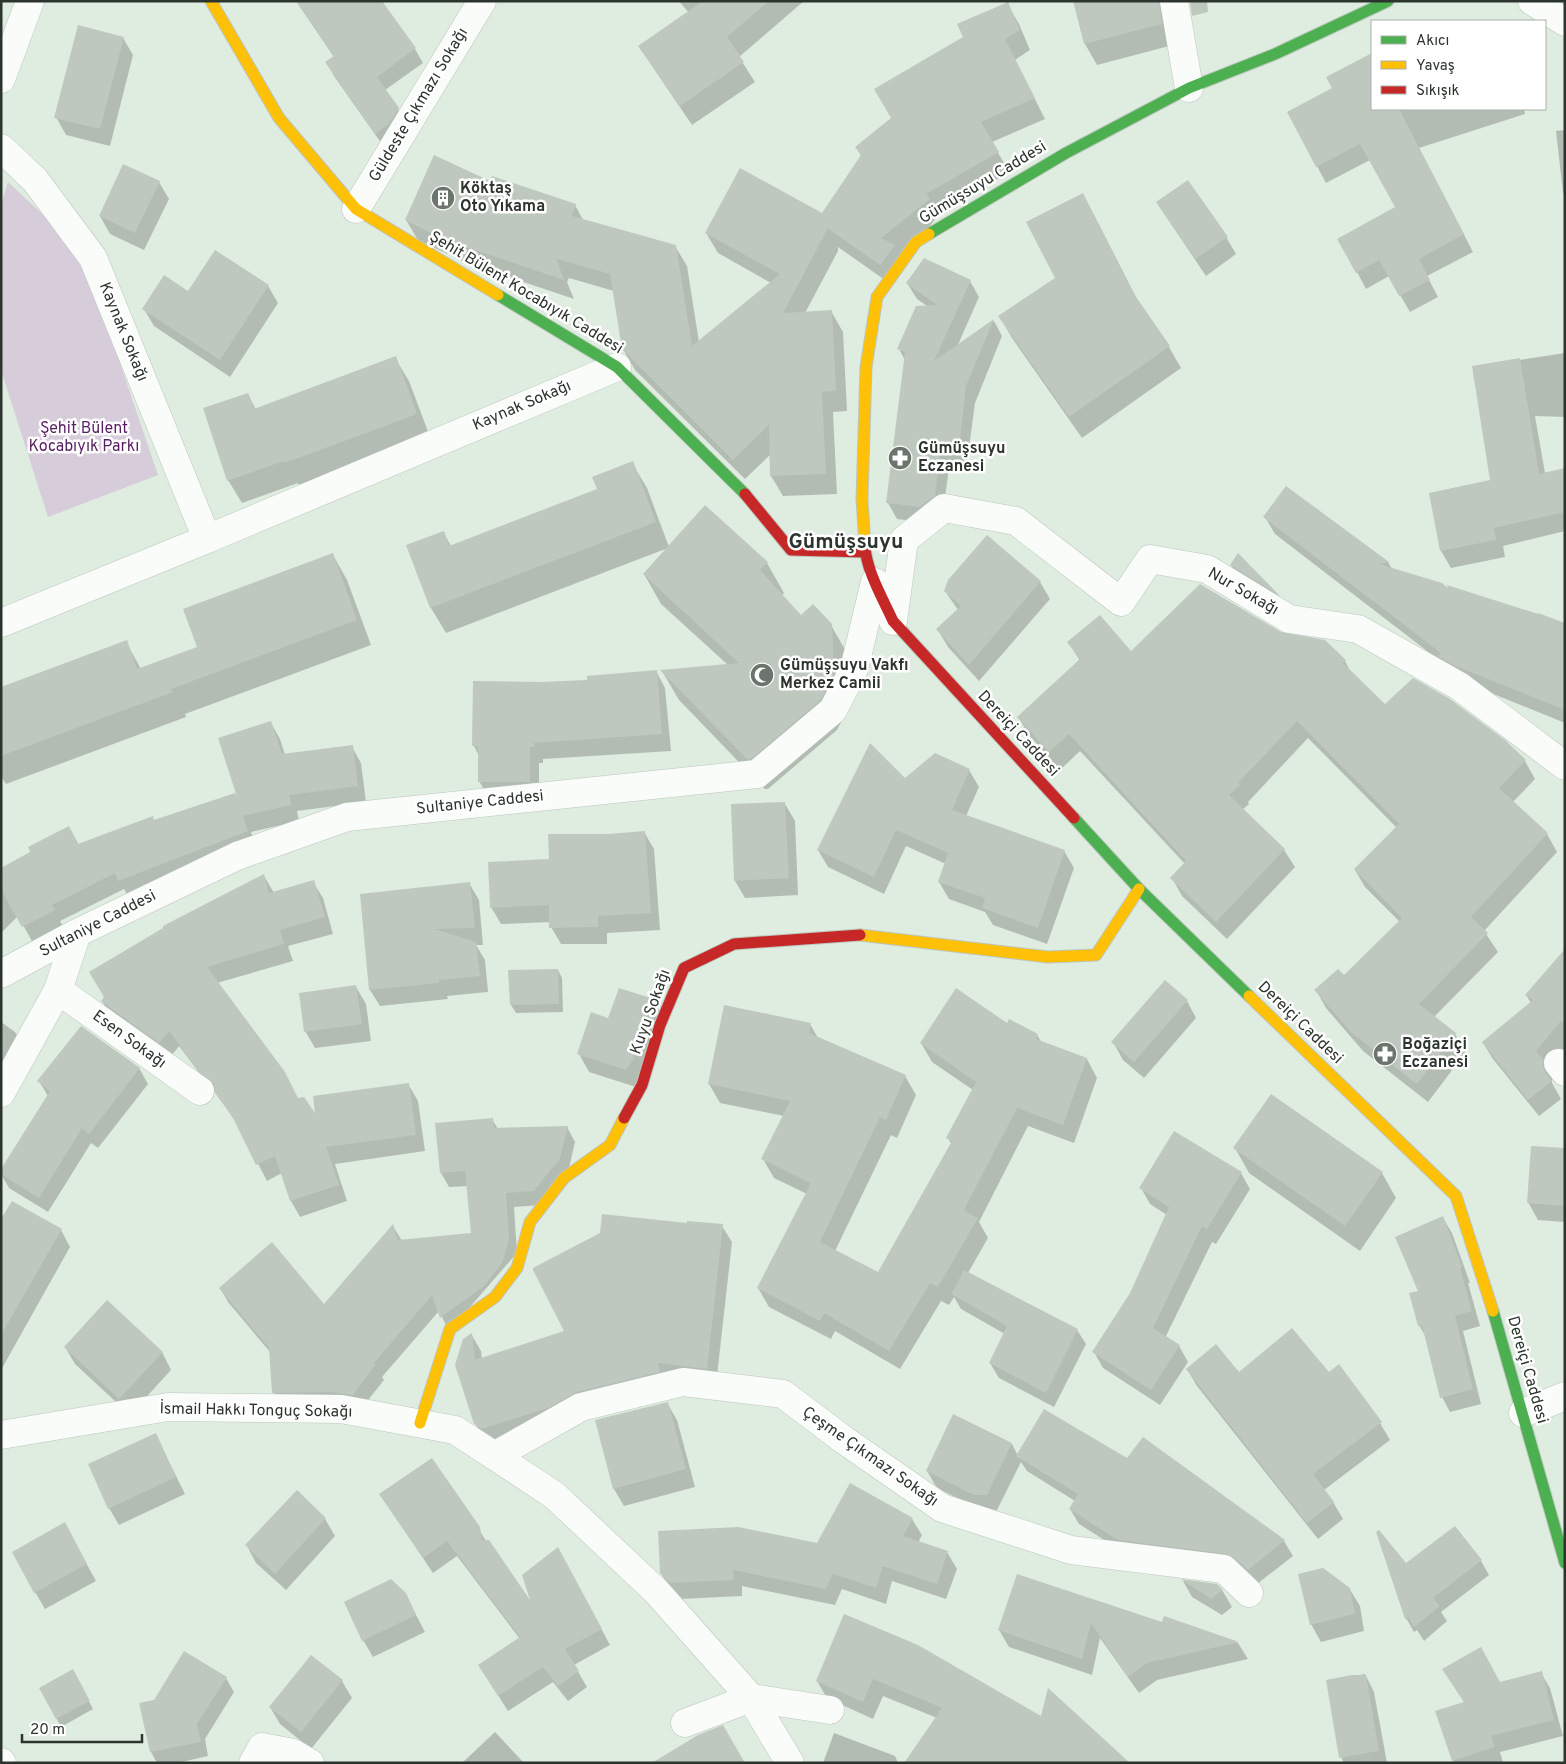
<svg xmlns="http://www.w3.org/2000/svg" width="1566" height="1764" font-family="Overpass,sans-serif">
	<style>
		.green { fill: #d7cdda }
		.shadow { fill: #0003 }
		.building { fill: #bec8be }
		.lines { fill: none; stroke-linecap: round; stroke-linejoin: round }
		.street-casing { stroke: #bcc6bd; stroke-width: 29 }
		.fast-casing { stroke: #bcc6bd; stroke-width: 13 }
		.slow-casing { stroke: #bcc6bd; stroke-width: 13 }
		.jam-casing { stroke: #bcc6bd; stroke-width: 13 }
		.street { stroke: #fafcfa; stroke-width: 28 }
		.fast { stroke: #4caf50; stroke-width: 11 }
		.slow { stroke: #ffc107; stroke-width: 11 }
		.jam { stroke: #c62828; stroke-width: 11 }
		.labels { text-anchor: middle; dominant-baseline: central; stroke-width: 5; stroke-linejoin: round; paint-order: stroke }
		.street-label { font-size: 16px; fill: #2c352d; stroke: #fff }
		.poi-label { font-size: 16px; font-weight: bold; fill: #2c352d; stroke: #fff; text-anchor: start }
		.park-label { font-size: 16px; fill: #581e62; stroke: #fff }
		.district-label { font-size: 21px; font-weight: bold; fill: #2c352d; stroke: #fff }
	</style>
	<rect width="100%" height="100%" fill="#dfece0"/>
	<path class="green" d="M8,182L82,251L158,475L48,517L1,370V205Z"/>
	<path class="shadow" d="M296,1H381L415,49L423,63L385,90L406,122L384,147L334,76L327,63L334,57Z
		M679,1H804L739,57L755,82L692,125L652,66L640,46L689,13Z
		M1075,1H1164L1173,45L1097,65L1085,44Z
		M1007,4L1019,24L1030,50L1015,60L1045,119L992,142L1009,172L938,214L892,285L838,247V251L805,313L831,311L843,332L847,411L833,412L837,494L783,496L771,476V454L745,479L635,370L623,349L614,291L569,278L567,282L574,299L467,263L418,240L406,220L491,183L575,205L583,220L675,246L687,266L699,342L771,283L718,253L706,233L822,214L862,157L856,147L892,118L965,37Z
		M123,38L133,55L110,146L66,135L56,117Z
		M1372,54V109H1524L1525,114L1419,148L1473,252L1427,276L1438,297L1410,312L1389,276L1366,289L1357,272L1397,207L1370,160L1326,183L1288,112L1333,89L1327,78Z
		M1565,130V196L1563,193L1556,131Z
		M159,182L169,199L144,250L110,234L100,216Z
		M1157,203L1226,237L1236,254L1206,276Z
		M1094,215L1139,303L1169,347L1181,368L1082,438L1012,338L1000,317L1056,278Z
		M970,281L979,297L957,347L994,321L1002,336L975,403L967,463L950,461L943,512L929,523L897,519L888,503L905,360L899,349L927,306L917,299L907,283Z
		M268,286L278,303L230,377L154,326L144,309Z
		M1565,353V417L1535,416L1545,473L1565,469V531L1503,546L1505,557L1451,568L1441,551L1492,481L1474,367Z
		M395,358L409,381L430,437L299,485L298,483L242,503L228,480L248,394L256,410Z
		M632,463L647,488L669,547L767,563L784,593L781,596L801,617L831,625L848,655L850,705L837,730L768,789H765L679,700L662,671L728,665L661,604L644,574L668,548L446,633L431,608L407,546L443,532L451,546L598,490Z
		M1286,488L1388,562L1392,569L1449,591L1565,625V723L1464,682L1444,664L1275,534L1265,517Z
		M333,555L347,580L371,645L185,714L186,717L6,784L1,776V688L126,642L141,669L199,648Z
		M1238,555L1279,596L1287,610L1241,582L1231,565Z
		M1040,582L1050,599L979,681L948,647L938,630L958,610L945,591Z
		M1281,634L1345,661L1351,673L1385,706L1525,761L1535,779L1513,802L1547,834L1557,852L1484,931L1498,952L1434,1017L1455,1034L1466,1052L1428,1102L1363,1051L1326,1008L1316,990L1344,977L1400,922L1365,887L1355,870L1397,828L1308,738L1248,802L1249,804L1242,810L1284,850L1295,867L1227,939L1182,896L1172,878L1185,864L1080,751L1060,770L1029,735L1018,717L1080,661L1069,643L1131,653Z
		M656,671L665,688L671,751L543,759V763H539V798H489L479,781V756L474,746L541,684L589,681Z
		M271,723L280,739L285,755L352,747L361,763L366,802L297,811L299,821L251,832L257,847L128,896L124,889L60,921L63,926L33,943L18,916L1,933V869L32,852L69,827L79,845L235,794L239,799Z
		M969,770L979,787L966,816L1064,851L1074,868L1047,944L993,925L985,912L949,899L939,882L946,864L906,846L884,894L828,867L818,850L905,780Z
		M785,804L795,821L798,895L745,898L735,881Z
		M644,832L654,849L660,930L607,933V944H561L551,927V922L501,924L491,907L550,860L608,835Z
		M264,876L274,893L313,882L323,898L333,934L288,946L293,961L217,983L298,1099L317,1118L408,1084L418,1101L425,1151L335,1164L347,1201L300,1217L291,1201L282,1173L267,1181L239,1127L217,1094L210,1087L179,1046L169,1059L112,1018L102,1001Z
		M469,883L479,900L483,945H476L485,960L488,992L447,996L448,999L380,1006L370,990Z
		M1565,951V1065L1552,1075V1083L1561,1099L1539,1116L1493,1059L1483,1043L1531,1003L1526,995Z
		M558,970L562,978L563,1012L516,1013L511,1005Z
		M356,987L366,1004L371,1041L315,1048L305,1031Z
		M653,1000L663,1017L636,1087L589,1072L579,1054L609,1020Z
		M1187,1001L1196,1018L1144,1078L1123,1060L1113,1042Z
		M1,1022L15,1032L25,1049L1,1085Z
		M810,1024L818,1038L905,1076L916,1095L897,1138L891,1135L835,1251L878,1274L952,1145L948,1138L973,1090L932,1062L921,1043L1007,1025L1037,1035L1042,1043L1087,1059L1097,1078L1074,1143L1028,1126L979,1222L988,1238L968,1273L1077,1330L1086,1344L1054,1407L999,1378L990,1363L1005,1334L961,1309L954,1297L949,1305L941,1301L900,1369L835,1331L831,1339L769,1307L758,1288L807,1194L774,1178L763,1159L784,1116L720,1103L709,1084Z
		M139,1068L148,1084L98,1148L91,1143L48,1212L9,1188L1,1174V1171L48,1096L39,1081Z
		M492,1119L498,1129L567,1127L575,1142L567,1177L542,1205L514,1207L517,1253L449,1331L439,1311L382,1377L384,1380L361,1409L281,1407L273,1392L270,1352L228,1302L220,1288L324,1306L393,1226L402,1241L472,1234L468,1186L449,1187L441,1173L436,1124Z
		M1235,1148L1382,1173L1396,1198L1360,1251L1249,1173Z
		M1565,1150V1222L1538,1220L1528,1202Z
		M1241,1173L1250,1189L1216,1244L1212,1242L1165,1338L1179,1346L1188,1362L1160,1405L1103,1368L1094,1352L1131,1293L1167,1215L1150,1204L1141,1188Z
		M1443,1218L1452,1233L1470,1283H1468L1480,1326L1463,1331L1481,1404L1450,1412L1442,1397L1426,1337L1419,1325L1420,1292Z
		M1,1222L61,1230L70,1247L1,1370Z
		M688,1225L722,1226L732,1242L716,1385L666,1380L493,1446L485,1440L475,1423L471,1334L481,1351L482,1359L566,1332Z
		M65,1347L162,1352L171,1370L130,1415L75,1364Z
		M1187,1369L1239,1374L1329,1373L1380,1423L1390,1440L1324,1490L1333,1502L1343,1519L1318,1539L1197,1386Z
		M667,1403L677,1420L695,1487L624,1506L614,1489Z
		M155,1434L185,1494L119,1525L109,1508Z
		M1143,1439L1284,1541L1293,1556L1257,1584L1128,1555L1079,1524L1070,1509L1075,1501L1027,1471L1021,1462L994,1516L937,1488L927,1471L1012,1444L1018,1456L1127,1460Z
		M851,1485L912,1519L922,1535L918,1543L947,1552L957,1569L946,1599L892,1581L886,1604L842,1589L835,1605L742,1586V1596L680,1599L671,1590L661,1573L817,1544Z
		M297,1492L325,1519L335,1536L286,1590L256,1563L247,1546Z
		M380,1494L478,1528L486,1541L533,1606L567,1565L610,1645L574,1665L587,1687L568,1701L553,1682L508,1711L489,1681L520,1639L457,1556L433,1573Z
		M74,1541L96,1581L45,1609L35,1592Z
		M1481,1561L1489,1575L1441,1612L1447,1621L1424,1641L1417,1630L1414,1632L1406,1618L1405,1565Z
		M1018,1576L1162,1623L1165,1617L1238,1643L1248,1659L1157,1680L1139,1693L1100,1638L1092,1675L1009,1647L999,1630Z
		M1183,1581L1216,1585L1222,1590L1232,1607L1222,1615L1192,1597Z
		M1349,1588L1360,1606L1364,1631L1321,1642L1311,1624Z
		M405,1594L425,1632L373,1657L363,1640Z
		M844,1616L1042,1718H937L883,1696L873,1719L827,1698L817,1681Z
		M1541,1673L1550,1688L1563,1736L1500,1752L1503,1763H1454L1437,1712L1465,1703L1453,1685L1499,1683Z
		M1365,1674L1374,1692L1387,1763H1344L1341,1757L1327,1681Z
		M226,1678L234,1692L205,1739L208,1756L177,1763H157L151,1752L141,1704Z
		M77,1679L93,1709L61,1727L41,1688Z
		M342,1681L352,1698L311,1749L280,1724L270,1707Z
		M495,1732L524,1763H462Z
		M834,1733L895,1756L898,1763H823Z"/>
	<path class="building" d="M296,1H382L416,48L377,77L399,108L389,124L375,134L325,62L334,56Z
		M703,1H769L727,37L744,62L680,106L638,46Z
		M1073,1H1159L1162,24L1084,44Z
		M1190,1H1207L1208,12L1192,16Z
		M1008,2L1020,30L1005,39L1035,98L981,122L999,152L926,194L930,199L881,238L895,245L880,265L827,228V230L783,313L832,310L836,391L822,392L826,474L770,476L769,425L733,460L622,349L610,274L557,259V261L564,280L445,240L405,220L434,155L490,181L492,176L576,204L572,216L676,245L692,346L780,274L705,233L740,168L822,213L861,155L855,147L891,118L874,89L963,37L957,24Z
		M78,25L124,37L100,129L54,118Z
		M1372,53V109H1399L1464,234L1419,259L1430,280L1399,296L1379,260L1356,273L1337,239L1395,207L1360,144L1316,167L1287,112L1332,88L1326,77Z
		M123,164L160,181L135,233L99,216Z
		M1188,180L1228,237L1195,259L1156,202Z
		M1083,193L1134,294L1170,346L1069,417L998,316L1055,278L1026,222Z
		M215,250L269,285L220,360L142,309L164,275L188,291Z
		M924,258L971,280L934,361L994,319L966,386L959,448L941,446L935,496L920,507L886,503L905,352L897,349L916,306L937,305L906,283Z
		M396,356L417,414L285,463L284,461L227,481L203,408L248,393L254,409Z
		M1520,358L1539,474L1565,468V512L1494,528L1496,540L1440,551L1429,493L1490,480L1472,366Z
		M633,461L656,522L430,608L406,545L444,531L449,546L597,489L592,477Z
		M1286,486L1389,562L1379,564L1442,583L1448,588L1447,585L1538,614V613L1565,623V710L1453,665L1438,656L1441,653L1263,517Z
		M705,505L768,562L760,570L801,615L813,604L832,624L834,674L821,700L751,759H747L660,670L739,663L643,574Z
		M987,535L1041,581L969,665L936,629L961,606L944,591L948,580Z
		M333,553L357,620L171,689L173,692L1,756V687L127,640L137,669L197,647L183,609Z
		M1238,553L1280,596L1230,565Z
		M1200,584L1281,632L1325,640L1346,660L1343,663L1385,704L1413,678L1450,699L1505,740L1526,760L1499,788L1548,833L1471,917L1488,933L1419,1004L1456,1033L1417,1084L1352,1033L1314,990L1338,969L1344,975L1402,918L1354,869L1399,824L1297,721L1238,783L1240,785L1229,795L1285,849L1216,922L1170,878L1186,861L1069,734L1049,752L1017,717L1080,659L1067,642L1100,615L1131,651Z
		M657,670L662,734L534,743V747H530V782H478V746H472L473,681L541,682L587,680V676Z
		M271,721L282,754L353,745L358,786L289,795L291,805L243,816L248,831L118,881L115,873L52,905L55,910L22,927L1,890V868L30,852L28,847L69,826L78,844L153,816L154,820L235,793L238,800L218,738Z
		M870,743L905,778L935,753L970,769L952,810L1065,850L1038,928L982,908L985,898L938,882L948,853L896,830L874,877L817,850Z
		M785,802L789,878L734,881L731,804Z
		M645,831L651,913L598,916V927L549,928V905L490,908L488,862L549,859L548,834H608Z
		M264,874L269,893L314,880L325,917L280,930L284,944L207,967L285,1072L298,1098L304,1097L315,1113L313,1096L409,1083L416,1135L326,1147L339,1185L290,1201L275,1156L256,1165L232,1116L215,1093L214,1084L198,1071L169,1031L159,1043L101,1001L104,997L89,972L163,928V926Z
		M470,882L475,928L434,929L476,942L480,976L439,980V983L369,990L360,894Z
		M1565,949V1024L1561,1021L1536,1051L1543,1060V1066L1545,1072L1552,1081L1528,1100L1482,1042L1533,1000L1525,995Z
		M558,969L559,1004L510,1005L508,970Z
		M1165,980L1188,1000L1134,1062L1111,1042Z
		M356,985L362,1024L304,1032L299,993Z
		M619,988L654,999L645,1020L633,1060L626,1070L577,1054L591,1012L608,1018Z
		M956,988L1007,1023L1009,1019L1038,1034L1036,1039L1087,1058L1063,1125L1017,1108L964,1210L978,1218L938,1287L930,1283L889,1351L824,1313L820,1321L757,1288L811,1183L761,1159L790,1101L708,1084L724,1005L811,1023L809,1033L906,1075L886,1120L880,1117L820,1242L878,1272L952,1141L946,1138L976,1082L920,1043Z
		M81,1026L140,1068L89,1134L82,1128L39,1198L1,1174V1169L50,1091L37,1081Z
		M1271,1094L1383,1172L1345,1226L1233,1148Z
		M493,1118L494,1128L568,1126L559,1162L552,1168L534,1191L506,1193L509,1238L503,1261L484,1286L440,1318L432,1295L374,1363L376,1364L353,1395L330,1392L272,1393L269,1348L219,1288L272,1242L324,1304L393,1224L398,1240L471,1233L465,1171L440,1173L435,1123Z
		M1174,1131L1242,1172L1207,1229L1202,1226L1153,1328L1180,1345L1151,1390L1092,1352L1130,1293L1169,1207L1139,1188Z
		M1531,1146L1565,1148V1206L1527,1203Z
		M12,1201L62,1229L1,1335V1219Z
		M602,1214L687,1223V1221L723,1224L707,1369L658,1363L660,1372L577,1392L548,1408L482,1429L474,1424L455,1365L463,1339L472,1333L475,1360L564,1331L533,1270V1268L600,1233Z
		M1443,1216L1462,1267L1460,1268L1472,1311L1455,1316L1473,1389L1440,1398L1422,1325L1418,1326L1409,1293L1418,1291L1395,1237Z
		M964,1270L1078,1329L1046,1393L989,1363L1007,1326L951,1294Z
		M107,1300L163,1352L119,1399L64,1347Z
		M1292,1328L1329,1372L1339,1364L1382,1422L1313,1474L1334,1502L1307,1523L1186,1369L1216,1344L1239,1372Z
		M668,1402L686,1469L613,1489L595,1420Z
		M1044,1409L1127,1458L1143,1437L1285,1540L1248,1570L1235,1558L1226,1554L1118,1540L1069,1509L1078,1494L1016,1456Z
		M953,1414L1012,1443L987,1495H974L926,1471Z
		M156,1433L176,1477L108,1509L88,1464Z
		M432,1458L480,1527L482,1540H489L530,1600L522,1575L558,1547L602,1629L565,1649L579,1671L558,1686L543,1667L498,1696L478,1665L520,1637L447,1541L423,1558L379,1494Z
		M850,1483L913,1518L903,1536L948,1551L937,1584L883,1566L876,1588L833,1574L826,1589L733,1570L734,1580L670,1583L660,1573L658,1531L738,1527L817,1543Z
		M297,1490L326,1518L275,1574L245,1545Z
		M65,1522L87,1564L34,1593L12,1552Z
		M1455,1526L1482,1560L1433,1598L1440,1606L1414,1627L1408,1617L1405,1619L1376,1532L1379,1530L1406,1563Z
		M1323,1568L1350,1588L1355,1614L1310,1625L1298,1574Z
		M1017,1574L1162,1622L1164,1616L1239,1642L1147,1663L1128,1677L1091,1623L1082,1659L998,1630Z
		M391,1579L406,1593L416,1615L362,1641L344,1602Z
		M1181,1579L1217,1584L1223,1590L1211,1599Z
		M844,1614L918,1645L1041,1716L1048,1688L1130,1763H904L942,1708L873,1679L863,1702L816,1681Z
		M1481,1647L1500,1682L1542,1671L1554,1720L1491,1736L1495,1747L1452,1761L1435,1711L1464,1702L1442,1669Z
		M184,1651L227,1677L197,1724L201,1742L150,1752L139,1703L154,1700Z
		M311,1655L343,1680L301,1732L269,1707Z
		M73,1669L90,1701L56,1719L39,1688Z
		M1352,1675H1366L1379,1751L1339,1758L1326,1680Z
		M723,1725L745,1763H652L698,1735Z"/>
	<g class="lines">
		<g class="street-casing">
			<path id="street" d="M1174,1L1189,88
				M1532,1L1565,22
				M1,79L30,1
				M1,148L35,180L93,258L207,539L617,367
				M356,209L482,1
				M893,621L904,540L944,508L1016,521L1121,602L1150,559L1207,569L1289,619L1358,629L1459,686L1565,766
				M1,623L207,539
				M1,974L77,933L237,856L347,817L757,774L833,710L854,669L875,582
				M58,990L200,1091
				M1558,1063L1565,1072
				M1,1093L58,990L77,933
				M1523,1413L1565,1396
				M1,1435L168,1407L341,1409L455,1430L554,1495L656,1591L751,1698L790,1763
				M494,1456L581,1407L683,1382L783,1394L844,1440L942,1508L1071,1550L1224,1569L1249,1593
				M685,1723L751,1698L830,1710
				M1,1762L2,1763
				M253,1763L262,1747L293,1753L310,1763"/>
		</g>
		<g class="fast-casing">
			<path id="fast" d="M929,234L1066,153L1189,88L1275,54L1388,1
				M498,295L617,367L745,494
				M1074,818L1139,889L1249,996
				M1493,1311L1565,1563"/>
		</g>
		<g class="slow-casing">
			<path id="slow" d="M211,1L279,118L356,209L498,295
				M865,546L862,499L866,367L877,297L916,242L929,234
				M860,935L1048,957L1096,955L1139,889
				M1249,996L1456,1196L1493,1311
				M420,1423L450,1329L495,1297L517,1268L530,1222L564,1178L610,1145L624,1118"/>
		</g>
		<g class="jam-casing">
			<path id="jam" d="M745,494L791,550L865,552
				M865,546C866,570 883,599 893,621L1074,818
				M624,1118L642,1085L660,1025L684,968L734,944L860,935"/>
		</g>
		<use href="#street" class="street"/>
		<use href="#fast" class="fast"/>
		<use href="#slow" class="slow"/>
		<use href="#jam" class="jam"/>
	</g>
	<defs>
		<g id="building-disc" transform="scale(1.25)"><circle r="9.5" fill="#6b756c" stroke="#fff"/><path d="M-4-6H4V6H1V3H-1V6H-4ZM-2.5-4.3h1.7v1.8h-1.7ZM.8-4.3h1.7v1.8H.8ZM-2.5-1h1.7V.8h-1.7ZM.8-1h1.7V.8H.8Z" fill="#fff"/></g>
		<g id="pharmacy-disc" transform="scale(1.25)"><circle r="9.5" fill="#6b756c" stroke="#fff"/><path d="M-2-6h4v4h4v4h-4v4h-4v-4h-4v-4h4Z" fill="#fff"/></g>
		<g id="mosque-disc" transform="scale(1.25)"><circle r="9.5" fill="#6b756c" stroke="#fff"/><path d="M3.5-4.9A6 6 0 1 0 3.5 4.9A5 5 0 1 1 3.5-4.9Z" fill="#fff"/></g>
	</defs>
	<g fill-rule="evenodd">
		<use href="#building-disc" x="443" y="198"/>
		<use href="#pharmacy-disc" x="900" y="458"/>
		<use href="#mosque-disc" x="762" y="675"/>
		<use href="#pharmacy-disc" x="1385" y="1054"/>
	</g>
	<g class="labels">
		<g class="street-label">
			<text transform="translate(419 105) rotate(-59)">Güldeste Çıkmazı Sokağı</text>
			<text transform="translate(983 183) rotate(-31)">Gümüşsuyu Caddesi</text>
			<text transform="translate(526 293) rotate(31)">Şehit Bülent Kocabıyık Caddesi</text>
			<text transform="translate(123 332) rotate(68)">Kaynak Sokağı</text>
			<text transform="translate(522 406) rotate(-23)">Kaynak Sokağı</text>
			<text transform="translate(1243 592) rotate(30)">Nur Sokağı</text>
			<text transform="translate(1018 734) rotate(47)">Dereiçi Caddesi</text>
			<text transform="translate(480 803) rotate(-6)">Sultaniye Caddesi</text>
			<text transform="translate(98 924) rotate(-27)">Sultaniye Caddesi</text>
			<text transform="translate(651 1012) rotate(-70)">Kuyu Sokağı</text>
			<text transform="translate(1300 1023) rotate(44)">Dereiçi Caddesi</text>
			<text transform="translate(129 1040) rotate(36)">Esen Sokağı</text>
			<text transform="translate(1527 1370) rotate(74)">Dereiçi Caddesi</text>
			<text transform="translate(256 1411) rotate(1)">İsmail Hakkı Tonguç Sokağı</text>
			<text transform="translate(870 1457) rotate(35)">Çeşme Çıkmazı Sokağı</text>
		</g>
		<g class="poi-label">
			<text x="460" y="189">Köktaş<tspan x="460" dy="18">Oto Yıkama</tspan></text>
			<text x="918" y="449">Gümüşsuyu<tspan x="918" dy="18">Eczanesi</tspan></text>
			<text x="780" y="666">Gümüşsuyu Vakfı<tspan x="780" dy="18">Merkez Camii</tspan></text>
			<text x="1402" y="1045">Boğaziçi<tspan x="1402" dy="18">Eczanesi</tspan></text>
		</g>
		<g class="park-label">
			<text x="84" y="429">Şehit Bülent<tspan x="84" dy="18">Kocabıyık Parkı</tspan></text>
		</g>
		<g class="district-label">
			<text x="846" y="542">Gümüşsuyu</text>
		</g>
	</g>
	<rect width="1566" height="1764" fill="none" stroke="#2c352d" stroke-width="5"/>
	<rect x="1371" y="20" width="175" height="90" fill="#ffffff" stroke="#abaeab"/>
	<rect x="1381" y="36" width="25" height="8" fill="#4caf50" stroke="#abaeab"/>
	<text x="1416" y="45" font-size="15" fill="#2c352d">Akıcı</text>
	<rect x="1381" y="61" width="25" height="8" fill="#ffc107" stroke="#abaeab"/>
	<text x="1416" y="70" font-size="15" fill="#2c352d">Yavaş</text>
	<rect x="1381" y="86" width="25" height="8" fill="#c62828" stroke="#abaeab"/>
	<text x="1416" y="95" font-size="15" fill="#2c352d">Sıkışık</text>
	<path d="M22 1734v8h120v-8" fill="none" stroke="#2c352d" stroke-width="2.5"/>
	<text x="30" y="1734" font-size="15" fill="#2c352d" stroke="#ffffff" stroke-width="4" paint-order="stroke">20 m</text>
</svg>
